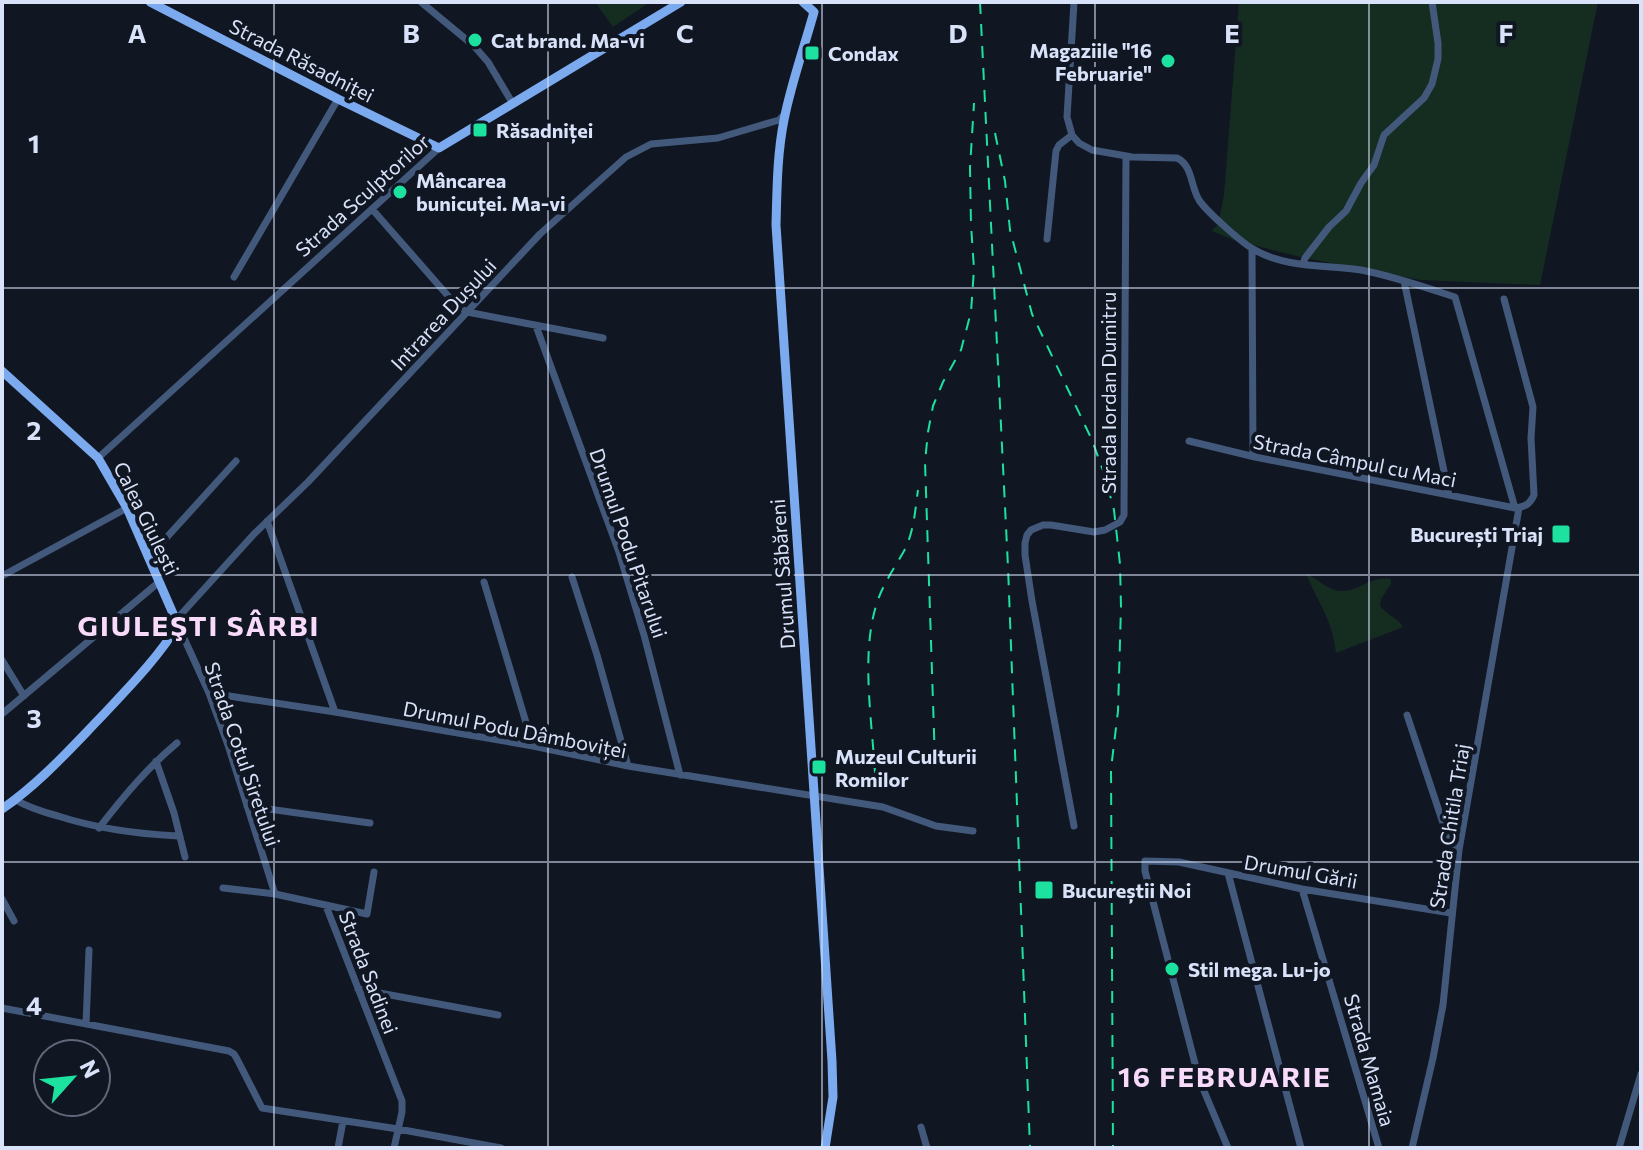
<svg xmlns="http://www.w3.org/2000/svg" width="1643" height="1150" font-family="Commissioner,sans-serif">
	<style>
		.green { fill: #152c21 }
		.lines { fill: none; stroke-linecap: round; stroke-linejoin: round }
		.minor { stroke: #42597c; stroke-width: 7 }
		.secondary { stroke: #7baaee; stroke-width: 9 }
		.rail { stroke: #1de19f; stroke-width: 2; stroke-dasharray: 12 10; stroke-linecap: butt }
		.grid { fill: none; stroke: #d8e3fa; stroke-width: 2; stroke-opacity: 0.55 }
		.poi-dot { fill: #1de19f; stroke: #111623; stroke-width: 3 }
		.labels { text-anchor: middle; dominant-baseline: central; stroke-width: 8; stroke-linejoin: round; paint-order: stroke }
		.poi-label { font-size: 20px; font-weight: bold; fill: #d8e3fa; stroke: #111623; text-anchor: start }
		.street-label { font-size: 20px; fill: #d8e3fa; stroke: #111623 }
		.district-label { font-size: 28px; font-weight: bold; letter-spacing: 2px; fill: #f8dafa; stroke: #111623 }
		.grid-label { font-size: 26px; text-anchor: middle; font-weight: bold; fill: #d8e3fa; stroke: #111623; stroke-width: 8; stroke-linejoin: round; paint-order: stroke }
	</style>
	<rect width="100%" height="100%" fill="#111623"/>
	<path class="green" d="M595,2H650L613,27Z
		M1239,2H1598L1540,285L1420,280L1305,258L1236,241L1212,231L1218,224L1224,195Z
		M1306,573C1316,579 1330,591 1341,591C1360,592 1369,576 1391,579V584L1381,599L1380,606C1387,615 1397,617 1403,627L1336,653C1332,617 1318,604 1306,573Z"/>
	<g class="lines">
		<path class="minor" d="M421,2L474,46L488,62L513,104
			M1074,2L1067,117L1072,135L1079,143L1092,150L1132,157L1177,158C1193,166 1190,185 1199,200C1206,211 1241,242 1253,249C1284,268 1326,265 1361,270C1393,276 1424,287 1455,297L1515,508
			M372,209L456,305L467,312L603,338
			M1047,239L1056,151L1059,145L1072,135
			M1252,249L1253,456
			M1303,264L1305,258L1329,227L1346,211L1361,183L1374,165L1384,135L1424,98L1432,84L1438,59V43L1432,2
			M234,277L338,99
			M1404,281L1449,495
			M536,326L619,552L644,635L680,775
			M1189,441L1255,457L1515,508C1525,507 1530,504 1534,495L1531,438L1533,407L1504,299
			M98,458L439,148
			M267,521L335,712
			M148,558L236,461
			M2,576L127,508
			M572,577L597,655L628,766
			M484,582L533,746
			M175,621L254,534L308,482L540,234L626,157L651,144L718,138L779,120L784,115
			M178,625L209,693L228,745L275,894
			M2,660L24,696
			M209,693L335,712L533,746L628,766L883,807L936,826L973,831
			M2,714L159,582
			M1407,715L1451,847L1459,850
			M156,761L174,813L185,857
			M16,800C29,808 43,812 58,816C98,829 137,834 178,836
			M247,806L370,823
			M1074,826L1032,601L1025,555V543L1027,535L1031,530L1043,525H1051L1094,532L1105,530L1120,522L1124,515L1126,156
			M99,828C123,797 147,768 177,743
			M1228,873L1301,1148
			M223,888L275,894L367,914L374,872
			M1302,889L1379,1148
			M2,899L14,921
			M326,906L402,1101V1112L394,1148
			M358,989L498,1015
			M2,1008L229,1051L234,1054L237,1059L262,1108L398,1129L501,1148
			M86,1024L89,950
			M921,1127L927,1148
			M338,1148L343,1121
			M1228,1148L1199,1079L1145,871V861L1179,862L1302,889L1451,913
			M1412,1148L1433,1058L1443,1005L1459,850L1519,508
			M1619,1148L1641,1074"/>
		<path class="secondary" d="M150,2L338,99L439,148L681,2
			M803,2L814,12C804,48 791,84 784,120C777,155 777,190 776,225L832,1061L833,1097L825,1148
			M2,371L98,458L127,508L178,625C157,659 129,687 102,716C70,749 40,783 2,809"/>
		<path class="rail" d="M980,2L1008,567L1030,1148
			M995,133L1005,181L1010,230L1032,314L1092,440L1105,476L1114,510L1120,564L1121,607L1118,711L1111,769L1113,1148
			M935,762L925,462L928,432L933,406L943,382L961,350L971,312L974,269L971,225L970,168L974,103
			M875,773C872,721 861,655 876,606C882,585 894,569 904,551C914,532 915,511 918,490"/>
	</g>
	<path class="grid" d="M274,2V1148M548,2V1148M822,2V1148M1095,2V1148M1369,2V1148M2,288H1641M2,575H1641M2,862H1641"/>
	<g class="poi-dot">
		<circle cx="475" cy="40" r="8"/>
		<rect x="804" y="45" width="16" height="16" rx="4"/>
		<circle cx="1168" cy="61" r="8"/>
		<rect x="472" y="122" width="16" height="16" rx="4"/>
		<circle cx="400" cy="192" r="8"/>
		<rect x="1551" y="524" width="20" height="20" rx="4"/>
		<rect x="811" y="759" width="16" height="16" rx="4"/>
		<rect x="1034" y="880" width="20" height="20" rx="4"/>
		<circle cx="1172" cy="969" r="8"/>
	</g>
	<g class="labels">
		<g class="poi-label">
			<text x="491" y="40">Cat brand. Ma-vi</text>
			<text x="1152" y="50" text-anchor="end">Magaziile "16<tspan x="1152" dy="23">Februarie"</tspan></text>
			<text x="828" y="53">Condax</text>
			<text x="496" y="130">Răsadniței</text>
			<text x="416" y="180">Mâncarea<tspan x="416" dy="23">bunicuței. Ma-vi</tspan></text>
			<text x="1543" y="534" text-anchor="end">București Triaj</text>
			<text x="835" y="756">Muzeul Culturii<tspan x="835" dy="23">Romilor</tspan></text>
			<text x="1062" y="890">Bucureștii Noi</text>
			<text x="1188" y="969">Stil mega. Lu-jo</text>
		</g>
		<g class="street-label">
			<text transform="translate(302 60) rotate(27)">Strada Răsadniței</text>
			<text transform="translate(362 195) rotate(-42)">Strada Sculptorilor</text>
			<text transform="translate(443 314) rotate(-47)">Intrarea Dușului</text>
			<text transform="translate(1108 393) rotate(-90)">Strada Iordan Dumitru</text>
			<text transform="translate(1355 460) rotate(11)">Strada Câmpul cu Maci</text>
			<text transform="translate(147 518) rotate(64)">Calea Giulești</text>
			<text transform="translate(629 543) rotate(71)">Drumul Podu Pitarului</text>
			<text transform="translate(782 574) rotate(-94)">Drumul Săbăreni</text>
			<text transform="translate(515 729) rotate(11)">Drumul Podu Dâmboviței</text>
			<text transform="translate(243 754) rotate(71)">Strada Cotul Siretului</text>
			<text transform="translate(1449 826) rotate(-81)">Strada Chitila Triaj</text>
			<text transform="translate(1301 871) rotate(10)">Drumul Gării</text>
			<text transform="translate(369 972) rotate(69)">Strada Sadinei</text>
			<text transform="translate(1370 1060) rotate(74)">Strada Mamaia</text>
		</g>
		<g class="district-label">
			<text x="199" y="625">GIULEŞTI SÂRBI</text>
			<text x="1225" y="1076">16 FEBRUARIE</text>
		</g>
	</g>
	<g class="grid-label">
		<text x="137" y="43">A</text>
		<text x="411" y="43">B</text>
		<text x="685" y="43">C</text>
		<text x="958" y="43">D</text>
		<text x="1232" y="43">E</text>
		<text x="1506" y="43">F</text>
		<text x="34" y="153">1</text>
		<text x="34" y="440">2</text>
		<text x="34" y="728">3</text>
		<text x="34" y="1015">4</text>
	</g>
	<rect width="1643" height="1150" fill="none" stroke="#d8e3fa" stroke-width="8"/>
	<g transform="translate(72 1078) rotate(63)"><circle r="38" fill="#111623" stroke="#616879" stroke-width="2"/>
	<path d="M0-6L14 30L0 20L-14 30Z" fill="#1de19f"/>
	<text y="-12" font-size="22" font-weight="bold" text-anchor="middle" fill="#d8e3fa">N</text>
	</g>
</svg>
